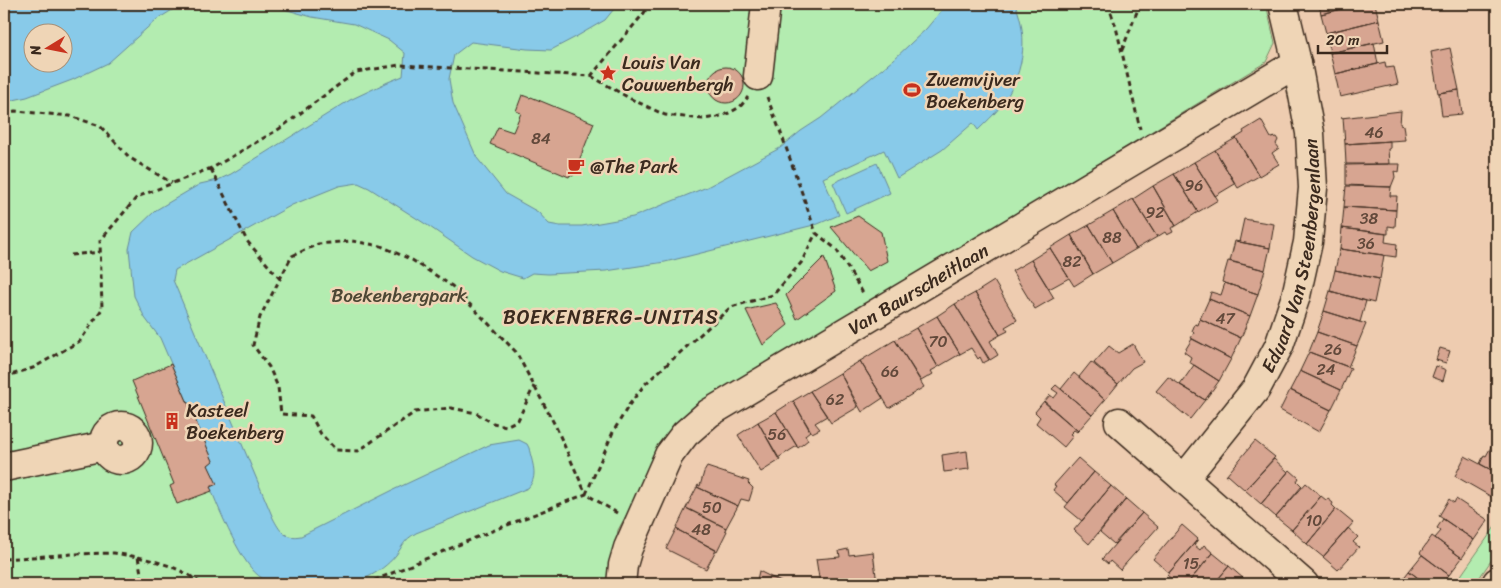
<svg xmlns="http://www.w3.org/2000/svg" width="1501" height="588" font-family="Sriracha,sans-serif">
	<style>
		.green { fill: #b3ecb0; stroke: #778b67; fill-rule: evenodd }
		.water { fill: #88cae9; stroke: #698a98; fill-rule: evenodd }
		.building { fill: #d7a591; stroke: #3b2a1e }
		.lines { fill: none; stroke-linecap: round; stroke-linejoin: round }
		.minor-casing { stroke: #3b2a1e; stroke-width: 31 }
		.path { stroke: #3b2a1e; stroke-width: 3; stroke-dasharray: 5 4; stroke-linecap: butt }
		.minor { stroke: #efd5b6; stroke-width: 28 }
		.labels { text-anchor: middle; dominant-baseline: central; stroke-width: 5; stroke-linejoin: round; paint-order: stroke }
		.number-label { font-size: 16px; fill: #62493b }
		.poi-label { font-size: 19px; fill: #3b2a1e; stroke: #efd5b6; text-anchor: start }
		.street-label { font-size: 19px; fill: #3b2a1e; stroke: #efd5b6 }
		.park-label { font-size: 19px; fill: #4d4734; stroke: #efd5b6 }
		.neighbourhood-label { font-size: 20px; letter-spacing: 1px; fill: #3b2a1e; stroke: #efd5b6 }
	</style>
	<rect width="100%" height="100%" fill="#eeccb0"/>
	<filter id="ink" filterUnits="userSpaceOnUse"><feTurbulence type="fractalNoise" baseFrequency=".02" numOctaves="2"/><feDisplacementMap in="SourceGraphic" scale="10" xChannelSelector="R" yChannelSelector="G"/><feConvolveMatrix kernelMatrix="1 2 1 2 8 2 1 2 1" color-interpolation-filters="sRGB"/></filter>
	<g filter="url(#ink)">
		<path class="green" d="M4,4H1266L1275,43L1266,62L688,413L658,459L618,530L608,584H4ZM32,32H62V62H32Z
			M1497,524V552L1475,584H1455Z"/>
		<path class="water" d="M4,4H182L156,20L108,63L72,80L27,97L4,102ZM32,32H62V62H32Z
			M266,4H618L605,20L574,38L551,50L527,49L471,42L454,55L449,79L453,103L477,158L506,194L538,212L549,224L560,226H582L633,217L707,187L780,148L801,131L821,118L893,60L926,29L947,4H1015C1030,39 1023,77 1000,107C994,115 986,122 978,130L973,123L942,150L897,178L884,150L823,178L839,215L818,224L665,262L606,271L548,274L532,273L523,278L500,271L472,256L427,225L369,188L358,183L339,186L292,205L175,270L173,280L273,518C280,531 284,539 301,536L391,491L489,445L519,440L527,444L529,448C532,463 539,476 528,488L416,533C403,541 405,543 396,555C388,565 378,572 366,578C350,587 333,584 314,584C299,584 276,586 262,578C242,567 219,509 210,487L216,484L208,465L213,461L160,338L145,318L134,296L129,249L133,232L156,210L200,184L218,180L231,174L350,100L388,82L403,76L405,53L389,40L354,24L312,17Z
			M877,163L890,193L846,213L833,183Z"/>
		<path class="building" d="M1319,4H1359V5L1321,14Z
			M1363,4H1375L1379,20L1326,33L1321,14Z
			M1379,20L1384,41L1330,53L1326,33Z
			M1374,43L1378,64L1335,74L1330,53Z
			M1450,48L1459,90L1438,93L1431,52Z
			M1385,62L1386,68L1394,67L1398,84L1340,97L1335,74Z
			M708 85a18 18 0 1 1 36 0a18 18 0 1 1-36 0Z
			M1459,90L1462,114L1442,116L1439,93Z
			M522,95L530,98L531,97L594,123L573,176L570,175L569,177L490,144L498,127L513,132L521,113L516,111Z
			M1401,111L1400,124L1403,125L1405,140L1345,144L1343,118H1341Z
			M1261,120L1271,138L1276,137L1278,140L1276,144L1279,148L1272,153L1279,164L1259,176L1236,138L1244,133L1243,131Z
			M1236,138L1259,176L1238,188L1215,150Z
			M1390,141V149H1388L1389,164H1346L1345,144Z
			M1215,150L1235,184L1215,196L1194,162Z
			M1194,162L1218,200L1198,212L1174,174Z
			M1389,164H1400L1399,172L1394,171L1395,177L1391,187L1346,185V165Z
			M1174,174L1198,212L1176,226L1153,186Z
			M1153,186L1176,226L1171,228L1173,232L1167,235L1165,232L1157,237L1133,199Z
			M1346,186L1391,187L1390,196H1397L1396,210L1344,207Z
			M1133,199L1157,237L1136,249L1113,211Z
			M1344,207L1396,210L1395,227L1388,226V234L1342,228Z
			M1113,211L1136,249L1112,263L1089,225Z
			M858,216L881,232L887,261L868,271L831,227Z
			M1244,219L1274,224L1270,248L1239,242Z
			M1089,225L1112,263L1093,274L1071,235Z
			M1342,228L1386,234L1385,242L1397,244L1396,257L1340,249Z
			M1071,235L1093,274L1074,286L1050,248Z
			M1235,241L1270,248L1265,270L1230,261Z
			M1050,248L1069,278L1049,289L1031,260Z
			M1340,249L1384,255L1380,279L1335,270Z
			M824,257L836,291L797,319L786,295Z
			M1031,260L1054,298L1035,309L1012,271Z
			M1228,261L1265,270L1258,294L1222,282Z
			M1335,270L1379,279L1374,303L1330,291Z
			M994,281L1017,320L1005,327L1008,331L1000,335L975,293Z
			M1225,283L1258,294L1250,316L1209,299L1211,292L1221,295Z
			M1330,291L1366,301L1360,322L1324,311Z
			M975,293L1000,335L990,341L998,355L990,360L955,304Z
			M1209,299L1250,316L1241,338L1200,319Z
			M776,303L788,325L763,345L746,310Z
			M955,304L989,360L983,363L980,357L978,359L971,348L960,354L937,316Z
			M1324,311L1366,324L1357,346L1317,332Z
			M937,316L960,354L938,367L916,328Z
			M1200,319L1241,338L1231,359L1191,338L1194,333L1192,331L1195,324L1198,325Z
			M916,328L938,367L931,371L933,374L921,381L895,340Z
			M1317,332L1357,346L1348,367L1309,352Z
			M1192,339L1231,359L1219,381L1189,362L1191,357L1184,352Z
			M895,340L924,387L889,408L860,361Z
			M1133,344L1143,362L1132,368L1118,384L1094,363L1109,346L1118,353Z
			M1440,348L1450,351L1446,363L1436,360Z
			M1309,352L1351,368L1341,390L1300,371Z
			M860,361L883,398L862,412L840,373Z
			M1091,362L1118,384L1105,400L1079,377Z
			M171,364L213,461L208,465L217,484L210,487L212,491L177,504L170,486L174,484L132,381Z
			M1194,365L1219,381L1205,400L1180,385Z
			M1436,366L1446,370L1443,381L1432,377Z
			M1300,371L1341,390L1331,410L1290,390Z
			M840,373L858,407L831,423L810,391Z
			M1074,373L1105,400L1092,415L1061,389Z
			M1168,377L1205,400L1190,419L1156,391Z
			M1056,385L1092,415L1078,431L1044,402L1050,395L1054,398L1058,393L1052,389Z
			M1290,390L1331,410L1319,432L1280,410Z
			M810,391L827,416L815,423L820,429L812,433L793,401Z
			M793,401L810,431L805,435L808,440L798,448L776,412Z
			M1044,401L1078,431L1077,432L1074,430L1070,434L1073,436L1064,447L1036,423L1040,417L1035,412Z
			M776,412L797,446L778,458L758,422Z
			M758,422L780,460L761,472L738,435Z
			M1255,441L1275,457L1245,490L1228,475L1226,476Z
			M1491,447L1497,449V473L1480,464L1484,455L1486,456Z
			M967,451L969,469L944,472L942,455Z
			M1465,456L1497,473V500L1455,476Z
			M1078,458L1094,472L1068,503L1053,490L1056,486L1054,485Z
			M1274,459L1288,472L1261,504L1245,490Z
			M707,467L749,481L748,483L753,488L749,501L741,499L738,506L697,487L698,485L700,486L704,472Z
			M1290,470L1299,478L1297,481L1302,486L1276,517L1261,504Z
			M1094,472L1111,486L1082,521L1065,507Z
			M1306,483L1321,496L1292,530L1276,517Z
			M1111,486L1126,499L1089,544L1074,530Z
			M697,487L738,506L726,528L686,508Z
			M1321,496L1326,500L1328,499L1333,503L1332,505L1336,509L1307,544L1292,530Z
			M1126,499L1142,513L1114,544L1100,532Z
			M1449,499L1454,503L1456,499L1488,520L1474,540L1439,516Z
			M686,508L726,528L725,530L727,531L717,551L676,529Z
			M1336,509L1353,523L1323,557L1307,544Z
			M1142,513L1158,527L1120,570L1110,561L1108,564L1102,559Z
			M1443,519L1474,540L1462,558L1435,538L1441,531L1437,528Z
			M1182,525L1198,539L1169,573L1153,559Z
			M1348,528L1358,537L1353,542L1359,547L1338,570L1323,557Z
			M676,529L716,550L706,569L666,549Z
			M1432,536L1462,558L1449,575L1420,553Z
			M1198,539L1194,545L1200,550L1204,545L1213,553L1187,584H1177L1167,575Z
			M848,549L849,555L873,552L877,584H820L816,559L840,557L839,551Z
			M1213,553L1229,566L1214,584H1187Z
			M1422,555L1449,575L1442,584H1426L1409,571Z
			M1229,566L1244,579L1240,584H1214Z
			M759,571L785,584H756Z
			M1409,571L1426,584H1399Z"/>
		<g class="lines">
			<g class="minor-casing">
				<g id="minor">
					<path d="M758,76L766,4"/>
					<path d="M1119,422L1304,584"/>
					<circle cx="121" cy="443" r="17"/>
					<path d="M4,467L104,446"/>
					<path id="s1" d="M1184,479L1256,389L1279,346L1296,296L1308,242L1313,188L1310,133L1297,63L1283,4"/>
					<path id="s2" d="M621,584L623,565L628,548L669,455L685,434L709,413L1297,63"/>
					<path d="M1496,584L1497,582"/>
				</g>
			</g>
			<path class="path" d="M1108,4L1116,27L1140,129
				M1058,8L1068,4
				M1122,50L1140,4
				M591,76L631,99L665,115L703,119L717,117L729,113L740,107L748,97
				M767,97L782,136L816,233L836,249L863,293
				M4,113L15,111L70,116L100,126L130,158L172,183
				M211,169L247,241L280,279
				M71,255L100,252
				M4,377L33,368L80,341L102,309L100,241L137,197L214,167L279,129L356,72L400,65L591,76L644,13L649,4
				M617,513L586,494L613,432L629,405L645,384L731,307L773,295L801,263L816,233
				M138,557C164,563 180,568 202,584
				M4,559L73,554L114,553L138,557L143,584
				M366,584L482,535L586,494L556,427L516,352L452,286L412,260L381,246L352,241L318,244L292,256L260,317L253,345L269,367L278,387L281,414L311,416L321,434L336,450L358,451L415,412L451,408L476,413L493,423L506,426L518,420L534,386"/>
			<use href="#minor" class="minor"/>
		</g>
	</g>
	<defs>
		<g id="sight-bare" transform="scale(1.35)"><path d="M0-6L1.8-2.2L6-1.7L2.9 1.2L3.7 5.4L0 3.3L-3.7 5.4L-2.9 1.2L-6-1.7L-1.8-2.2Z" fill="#c8321e" stroke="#efd5b6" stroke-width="2.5" paint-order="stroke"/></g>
		<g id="stadium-bare" transform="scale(1.35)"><path d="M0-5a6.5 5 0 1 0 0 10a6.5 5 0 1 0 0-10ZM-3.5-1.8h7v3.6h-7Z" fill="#c8321e" stroke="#efd5b6" stroke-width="2.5" paint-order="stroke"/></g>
		<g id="cafe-bare" transform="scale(1.35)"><path d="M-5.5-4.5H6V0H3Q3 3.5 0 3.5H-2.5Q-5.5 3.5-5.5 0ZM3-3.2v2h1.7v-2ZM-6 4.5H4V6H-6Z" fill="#c8321e" stroke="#efd5b6" stroke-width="2.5" paint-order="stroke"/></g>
		<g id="building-bare" transform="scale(1.35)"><path d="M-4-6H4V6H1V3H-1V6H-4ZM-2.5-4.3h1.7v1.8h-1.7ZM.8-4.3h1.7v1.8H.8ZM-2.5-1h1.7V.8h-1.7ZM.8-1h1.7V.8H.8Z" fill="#c8321e" stroke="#efd5b6" stroke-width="2.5" paint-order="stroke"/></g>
	</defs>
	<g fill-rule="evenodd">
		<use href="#sight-bare" x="608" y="73"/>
		<use href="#stadium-bare" x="912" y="90"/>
		<use href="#cafe-bare" x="576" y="166"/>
		<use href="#building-bare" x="172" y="421"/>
	</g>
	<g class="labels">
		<g class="number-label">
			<text x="1374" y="132">46</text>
			<text x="541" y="138">84</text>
			<text x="1194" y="185">96</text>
			<text x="1155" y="212">92</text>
			<text x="1369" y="218">38</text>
			<text x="1112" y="237">88</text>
			<text x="1366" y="243">36</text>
			<text x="1072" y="261">82</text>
			<text x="1225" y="318">47</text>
			<text x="938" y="341">70</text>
			<text x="1333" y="349">26</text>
			<text x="1326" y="369">24</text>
			<text x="890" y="371">66</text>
			<text x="835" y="399">62</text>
			<text x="777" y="434">56</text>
			<text x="712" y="507">50</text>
			<text x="1314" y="520">10</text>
			<text x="701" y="529">48</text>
			<text x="1191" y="563">15</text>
		</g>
		<g class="poi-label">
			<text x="622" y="62">Louis Van<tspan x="622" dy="22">Couwenbergh</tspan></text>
			<text x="926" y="79">Zwemvijver<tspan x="926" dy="22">Boekenberg</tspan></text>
			<text x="590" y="166">@The Park</text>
			<text x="186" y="410">Kasteel<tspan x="186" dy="22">Boekenberg</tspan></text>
		</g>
		<g class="street-label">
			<text stroke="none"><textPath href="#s1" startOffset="256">Eduard Van Steenbergenlaan</textPath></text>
			<text stroke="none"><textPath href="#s2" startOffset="440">Van Baurscheitlaan</textPath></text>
		</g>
		<g class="park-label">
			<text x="399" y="295">Boekenbergpark</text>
		</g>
		<g class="neighbourhood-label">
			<text x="611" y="317">BOEKENBERG-UNITAS</text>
		</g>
	</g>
	<rect width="1501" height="588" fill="none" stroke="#efd5b6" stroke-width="20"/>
	<rect x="10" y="10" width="1481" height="568" fill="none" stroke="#3b2a1e" stroke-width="2" filter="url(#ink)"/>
	<g transform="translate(48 48) rotate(260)"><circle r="24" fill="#efd5b6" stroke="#a79179"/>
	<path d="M0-4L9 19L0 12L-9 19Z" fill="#c8321e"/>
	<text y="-8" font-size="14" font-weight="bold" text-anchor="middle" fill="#3b2a1e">N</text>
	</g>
	<path d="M1318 45v8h69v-8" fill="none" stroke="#3b2a1e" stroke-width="2.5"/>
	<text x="1326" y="45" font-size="15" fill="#3b2a1e" stroke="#efd5b6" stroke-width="4" paint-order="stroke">20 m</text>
</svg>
